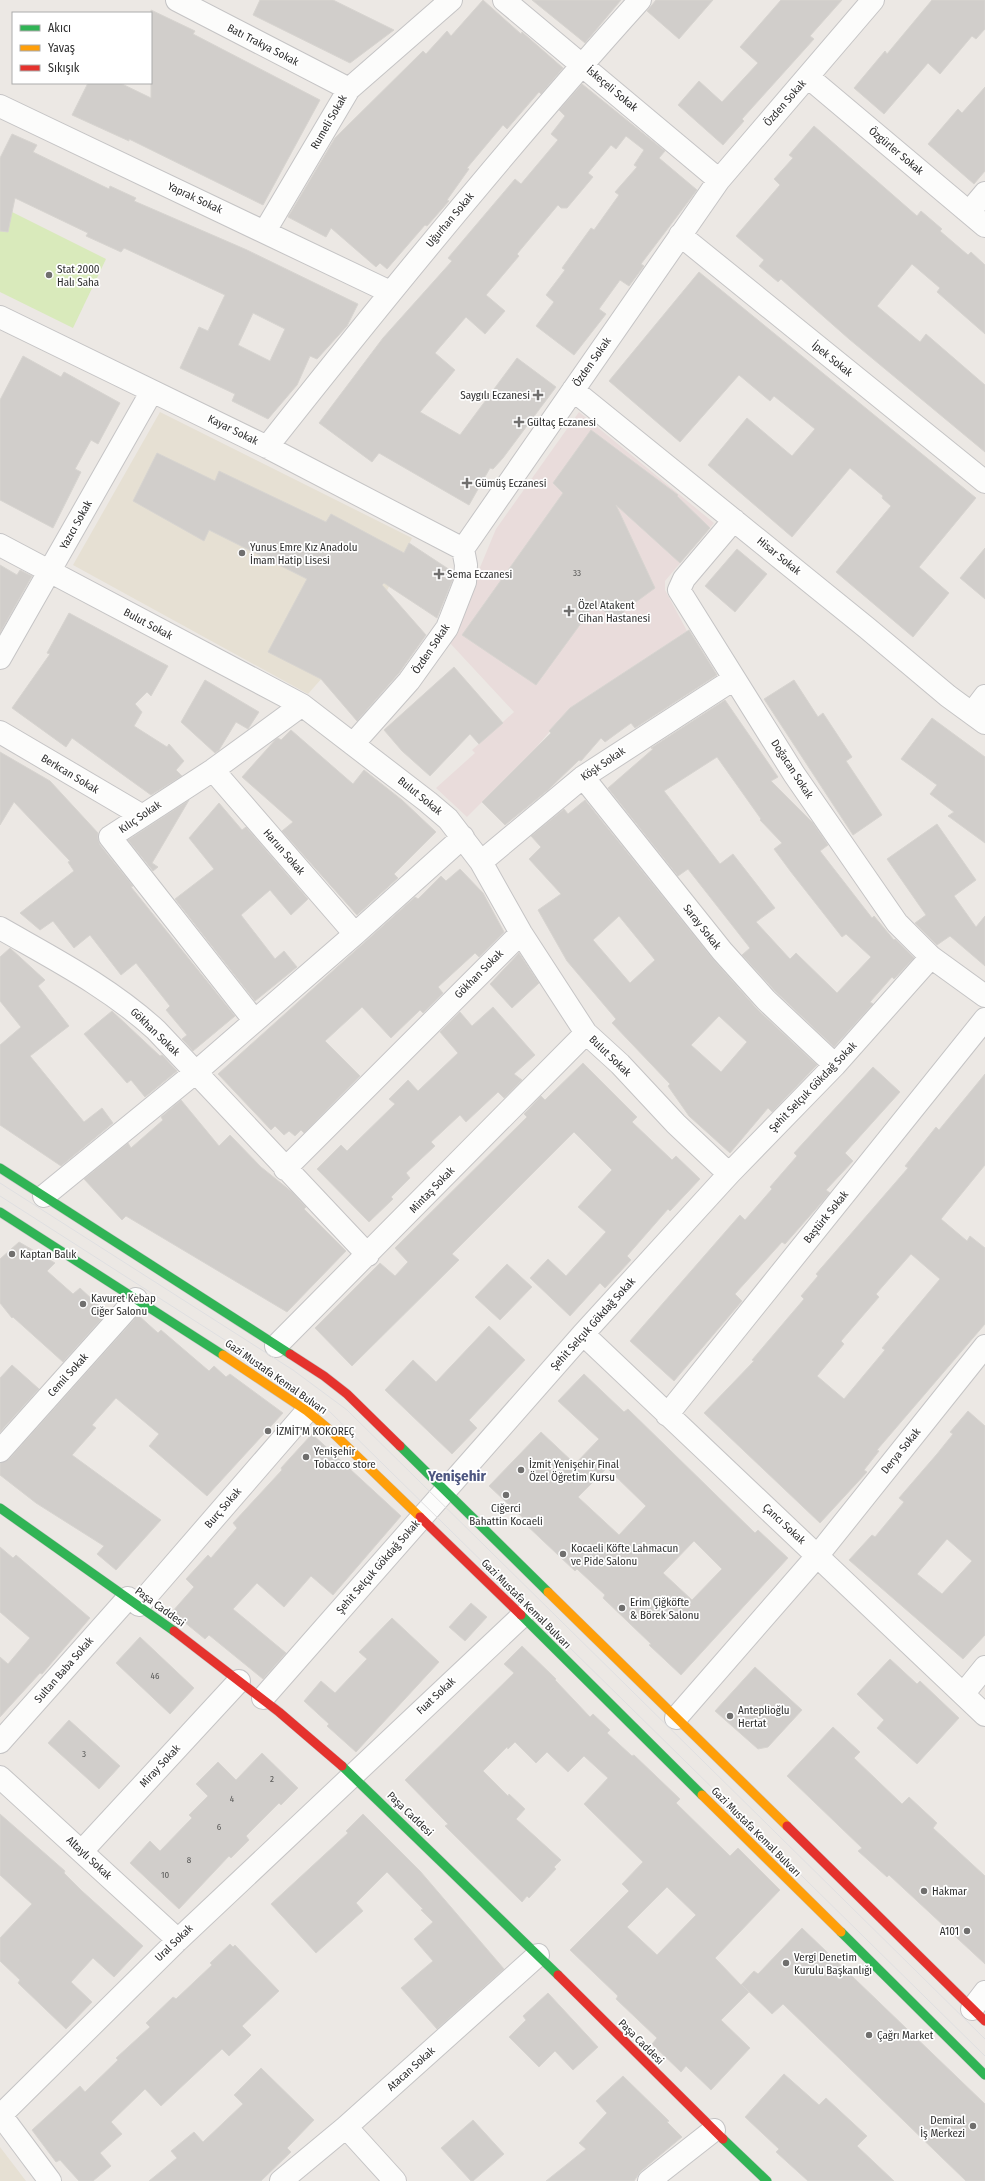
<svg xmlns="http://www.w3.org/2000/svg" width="985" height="2181" font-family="'Fira Sans Condensed',sans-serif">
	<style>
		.education { fill: #e6e0d3 }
		.medical { fill: #e9dcdb }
		.pitch { fill: #d9eabb }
		.building { fill: #d1cecb; stroke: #d7d4d0; fill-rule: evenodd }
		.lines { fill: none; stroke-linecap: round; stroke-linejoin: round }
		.street-casing { stroke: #c5c4c5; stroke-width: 24 }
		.fast-casing { stroke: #c5c4c5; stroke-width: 10 }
		.slow-casing { stroke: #c5c4c5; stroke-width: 10 }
		.jam-casing { stroke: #c5c4c5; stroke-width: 10 }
		.street { stroke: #fcfcfb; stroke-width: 22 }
		.fast { stroke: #30b455; stroke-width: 9 }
		.slow { stroke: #ff9f0a; stroke-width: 9 }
		.jam { stroke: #e5322d; stroke-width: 9 }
		.tram { stroke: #dfdfe1; stroke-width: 1 }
		.poi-dot { fill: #706f6e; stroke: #fff; stroke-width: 1.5 }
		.labels { text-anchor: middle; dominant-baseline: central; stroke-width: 3.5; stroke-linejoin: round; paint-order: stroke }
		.number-label { font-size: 9px; fill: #585857 }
		.street-label { font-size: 11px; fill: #2e2e2e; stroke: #fff }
		.poi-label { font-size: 11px; fill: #2e2e2e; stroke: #fff; text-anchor: start }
		.district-label { font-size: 15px; font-weight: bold; fill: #4d5680; stroke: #fff }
	</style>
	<rect width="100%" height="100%" fill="#ece8e4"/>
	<path class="education" d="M160,412L412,538L373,620L308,694L73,565Z
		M0,2147L26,2181H0Z"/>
	<path class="medical" d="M579,412L714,523L665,581V590L687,631L570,708L533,751L467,817L436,788L475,753L472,750L514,712L449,642L496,529Z"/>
	<path class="pitch" d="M0,206L106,259L73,328L0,292Z"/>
	<path class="building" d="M260,0H333L394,30L350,63L253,15Z
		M483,0L521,34L522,32L563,68L541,94L539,92L507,129L503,125L467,168L469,169L447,200L449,201L427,226L425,225L387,269L380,263L376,267L331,228L326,237L288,217L335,138L423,51L426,54L447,31L451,36Z
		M532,0H621L585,43Z
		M656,0H713L679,39L647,11Z
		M781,0H842L810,36L814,39L742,119L744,121L723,145L678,105L699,81L722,102L758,63L740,47Z
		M932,0H985V29L976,39L972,36L940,74L928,63L884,114L854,88L885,51L887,54Z
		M151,10L195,31L193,34L320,100L263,205L129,139V141L72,115L88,83H120L151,98Z
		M582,84L665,151L659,158L697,190L641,264L644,266L629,286L620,280L599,309L606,314L574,355L536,326L554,302L546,295L565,270L562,268L591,228L594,230L619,195L615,192L637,167L634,165L644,150L626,136L616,149L611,145L588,173L593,177L567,208H561L558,205L517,254L519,256L486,295L505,311L485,334L466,317L435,353L455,370L420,412L460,435L517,358L556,387L503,458L493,469L490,468L469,505L379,453L372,462L319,423L383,338L452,261L448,258L515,179L521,184L558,140L551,134L565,116L559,110Z
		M985,87V171L974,184L928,144L958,109L962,113Z
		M814,126L917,216L921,211L942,229L940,231L968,255L971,252L985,265V334L937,292L940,288L912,264L877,306L920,342L926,334L985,385V452L849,339L781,279L778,282L759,266L764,260L736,236L780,185L774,179L793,158L789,155Z
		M12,134L37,145L33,152L109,189L110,186L136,198L134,201L247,250L358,304L347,326L317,359L310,356L297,385L268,419L232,401L235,394L180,368L199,327L208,331L225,295L124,248L121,252L86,236L88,233L15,198L8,232L0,231V158ZM253,313L285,329L270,361L238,345Z
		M699,272L976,498L919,567L949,593L913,637L836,572L891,506L882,498L883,496L850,468L792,537L708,465L747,418L792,456L815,429L774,396L770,401L739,375L680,442L609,381Z
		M23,356L61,377L64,372L120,403L98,444L91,440L75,469L81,472L53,528L0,500V400Z
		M591,430L678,495L677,496L710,528L680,563L616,505L655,588L625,610L617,621L595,604L536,685L462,635L563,493L553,483Z
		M157,453L215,481L219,471L326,522L331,514L404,553L409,543L453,572V579L437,618L384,583L382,585L426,635L399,673L357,721L321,679L268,652L307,579L209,530L204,541L133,501Z
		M985,548V599L960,578Z
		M737,549L767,574L735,612L705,586Z
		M0,565L17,575L20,570L32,576L0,633Z
		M69,613L168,666L151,696L147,692L135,704L142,712L134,726L167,747L169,744L184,761L176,770L182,776L151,795L72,738L66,747L12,708L50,654L47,653Z
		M689,630L717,675L635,728L631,723L605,742L601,738L581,761L579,760L548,790L505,825L482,802L551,733L549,731L570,708Z
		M454,667L503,723L479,744L470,734L430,776L402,751L384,730Z
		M205,680L259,712L248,729L236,722L219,750L215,753L181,722Z
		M794,680L818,717L823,713L852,757L846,761L882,815L853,835L764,699Z
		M725,700L778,777L771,781L813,823L828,845L820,851L872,918L874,916L894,940L895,939L914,958L894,979L892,977L870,1002L873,1004L834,1047L775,991L742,955L750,948L688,869L678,876L608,788L653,749L651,748ZM717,757L761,819L760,820L782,843L774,849L791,872L842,937L846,934L871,957L837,993L796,953L790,959L756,922L775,908L733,854L720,864L664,791Z
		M932,718L985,757V843L948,816L954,812L930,794L937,785L901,759Z
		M291,730L353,784L364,770L402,800L436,832L394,874L398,878L357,915L282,831L293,822L242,777L276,739L278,738L281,740Z
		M0,752L50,781L98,833V839L100,845L133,886L131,887L235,1016L193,1051L182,1039L187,1035L166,1010L170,1006L136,963L121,975L90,935L74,948L53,921L40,930L20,913L74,871L68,862L70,861L14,802L0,825Z
		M189,800L152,863L158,867L153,871L128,840Z
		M585,800L713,959L757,1009L817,1065L772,1112L768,1108L730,1153L689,1116L668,1086L670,1084L612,1023L616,1019L567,961L538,910L561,894L529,859L541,847L531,836L564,809L568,814ZM619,916L655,960L630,983L593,940ZM719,1016L747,1042L721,1072L691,1045Z
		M219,803L242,830L246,827L308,899L291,915L270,890L241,915L275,959L284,951L297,967L255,1001L175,899L214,869L189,838Z
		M937,824L976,880L954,896L976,927L985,916V966L950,936L937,945L915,923L926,915L887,859Z
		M460,869L483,893L504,932L479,957L475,953L438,987L443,993L423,1013L420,1010L391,1038L362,1007L325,1041L360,1076L304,1133L301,1130L295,1136L289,1131L284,1135L275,1126L271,1130L218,1074L415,897L418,899L441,876L446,881Z
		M10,948L45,980L38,986L69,1026L30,1056L84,1122L102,1108L113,1123L61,1166L0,1125V1045L21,1027L0,1001V957Z
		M519,953L539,983L512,1008L490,984Z
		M493,1007L535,1055L514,1074L522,1080L504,1098L498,1092L466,1122L460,1115L431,1142L435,1146L406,1173L410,1178L391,1197L393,1199L369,1222L317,1169L341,1145L347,1151L395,1104L389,1099L408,1080L418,1091L458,1053L440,1032L460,1012L472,1026Z
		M112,1011L160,1056L162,1055L177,1071L145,1097L131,1080L127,1083L84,1034Z
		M583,1063L637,1117L632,1122L672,1160L676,1156L700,1179L670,1211L668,1209L627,1256L631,1260L605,1288L600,1283L570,1316L530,1278L548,1259L566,1276L606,1232L578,1207L612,1170L574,1132L452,1254L459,1260L352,1366L315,1328L380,1263L395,1276L408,1262L395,1248L527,1117L524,1114L541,1096L545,1100Z
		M873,1067L900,1092L845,1153L853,1161L826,1190L830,1193L785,1244L782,1242L735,1294L742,1301L674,1381L630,1341L740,1215L745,1220L772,1189L770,1187L797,1156L794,1153Z
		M985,1074V1165L941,1219L967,1241L970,1236L985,1248V1324L877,1450L879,1451L864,1470L867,1472L820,1523L704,1413L754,1361L752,1360L804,1299L801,1296L818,1276L816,1274L908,1168L905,1166L936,1127L939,1130ZM911,1254L940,1279L882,1348L885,1350L844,1399L817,1376L844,1344L841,1341L879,1297L876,1294Z
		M181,1100L219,1146L230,1135L261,1167L292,1192L306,1207L304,1209L346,1251L287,1312L126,1216L122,1220L84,1179L128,1143L131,1148L163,1120L161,1117Z
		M19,1242L55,1263L47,1271L73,1294L80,1288L107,1313L63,1362L13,1317L12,1318L0,1303V1259Z
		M507,1264L532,1287L500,1320L475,1297Z
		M138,1315L158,1333L161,1330L209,1371L214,1366L226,1377L230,1374L283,1413L207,1496L149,1446L159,1434L116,1398L92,1425L96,1428L72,1455L161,1520L116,1570L97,1554L104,1546L36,1503L0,1475V1463L9,1459Z
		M489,1326L525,1360L469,1420L477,1428L452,1454L385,1390L413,1360L436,1382Z
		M12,1365L39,1389L0,1432V1378Z
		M584,1374L624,1412L628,1409L755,1533L758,1530L788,1558L681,1675L649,1645L651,1644L603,1598L605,1595L577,1569L575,1571L540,1538L521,1520L523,1518L489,1486L541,1432L575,1464L599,1439L558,1401ZM607,1468L646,1506L619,1535L578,1497ZM694,1541L722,1569L692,1600L663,1573Z
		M968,1411L985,1426V1635L963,1659L849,1560L872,1535L875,1537L904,1502L899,1498L937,1454L953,1434L950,1432ZM947,1539L972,1561L942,1594L917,1574Z
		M312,1434L401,1516L333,1595L311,1576L284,1607L257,1583L233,1609L286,1653L263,1679L209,1635L205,1639L172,1612L194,1587L186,1579L208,1555L211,1558L237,1528L233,1523L282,1470L281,1468Z
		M0,1547L13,1558L16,1555L90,1618L42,1674L40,1673L0,1717V1657L8,1664L30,1638L0,1612Z
		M471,1603L487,1617L465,1641L449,1627Z
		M392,1618L439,1662L356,1752L327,1726L329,1724L304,1701L321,1681L335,1693L367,1659L359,1652Z
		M140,1637L194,1688L170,1714L116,1663Z
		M522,1646L556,1679L555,1680L590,1717L593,1714L610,1730L607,1733L632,1756L634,1755L680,1799L676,1803L730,1856L738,1848L780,1890L715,1958L741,1985L754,1971L758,1974L802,1928L985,2104V2181H966L783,2004L772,2014L742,1985L749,1992L721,2020L750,2048L711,2090L686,2066L681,2072L652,2044L657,2038L616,1999L618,1996L570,1950L629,1891L622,1884L643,1862L584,1804L608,1778L584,1756L568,1772L547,1752L536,1763L515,1742L508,1749L507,1747L483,1771L508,1796L509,1794L525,1809L516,1819L561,1860L554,1867L556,1869L529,1898L527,1896L522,1902L445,1826L448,1824L405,1780L514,1673L504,1664ZM667,1887L696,1915L657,1955L627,1927Z
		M890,1659L917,1684L920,1681L959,1718L917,1764L877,1728L884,1720L857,1694Z
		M755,1667L802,1710L768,1747L758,1749L715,1711Z
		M69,1720L120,1766L99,1789L48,1743Z
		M833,1727L860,1752L854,1758L902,1804L909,1797L937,1823L933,1828L985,1876V1964L889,1875L887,1877L858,1851L862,1848L787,1776Z
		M262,1753L298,1788L281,1805L279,1803L246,1836L249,1840L231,1858L229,1856L179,1909L130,1863L150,1841L160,1851L192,1818L189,1815L208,1796L196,1784L218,1762L236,1780Z
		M0,1814L65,1871L64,1873L82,1891L143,1946L114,1977L93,1958L71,1982L92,2002L66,2029L18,1983L20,1980L0,1961V1938L32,1904L0,1875Z
		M363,1814L420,1871L504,1969L437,2029L401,1988L433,1961L414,1939L433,1922L421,1910L423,1909L387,1872L356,1903L363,1911L316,1953L271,1904L348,1833L346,1831Z
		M230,1944L233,1947L235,1945L279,1991L242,2026L251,2035L229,2056L222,2049L161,2106L145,2089L111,2122L122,2134L100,2153L111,2166L93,2181H79L60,2160L56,2162L32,2130L80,2086L85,2092L118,2060L116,2058L150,2027L146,2023L173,1997L176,1999L212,1965L210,1963Z
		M548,1993L598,2047L573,2070L555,2051L539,2067L509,2037L526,2020L523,2016Z
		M261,2068L314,2120L287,2148L291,2152L261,2181H149L177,2158L171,2151L194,2132L203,2142L243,2104L234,2095Z
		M784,2074L819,2105L826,2098L867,2136L857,2146L894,2181H808L776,2152L779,2149L745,2117Z
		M623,2076L669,2121L667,2122L682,2137L641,2171L634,2181H546L586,2149L579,2143L607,2113L596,2101Z
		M473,2120L504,2154L473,2181H471L441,2148Z"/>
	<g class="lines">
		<g class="street-casing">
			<path id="street" d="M177,0L349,89
				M504,0L719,180
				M808,77L985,226
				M0,106L390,292
				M969,212L985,193
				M265,231L349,89L451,0
				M680,235L985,482
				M0,317L267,447L463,549
				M573,390L867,628L948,696L985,723
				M267,447C387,295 510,144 640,0
				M734,520L684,579L679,590L794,774L897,923L931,957L985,996
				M0,545L302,705L428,802L448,819L481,862L521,933L586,1033L620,1064L676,1124L729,1174
				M0,658L152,391
				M972,713L985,696
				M0,732L141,815
				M353,744L409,681L447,628L465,582L466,565L463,549L719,180L873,0
				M213,770L355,934
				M583,777L722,951L766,1000L835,1065
				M481,862L583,777L734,679
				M0,928C54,959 109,987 156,1030L368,1255
				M254,1020L110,837L213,770L302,705
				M285,1169L521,933
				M44,1196L196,1072L355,934L463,837
				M583,1334L985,1715
				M276,1346L586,1033
				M667,1415L985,1019
				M0,1451L136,1299
				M139,1605L307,1411
				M964,1693L985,1667
				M263,1698L583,1334L729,1174L835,1065L931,957
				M676,1718L818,1555L985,1346
				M0,1742L128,1598
				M0,1777L178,1940
				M82,1851L239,1681
				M972,2009L985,1992
				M0,2114L50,2181
				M1,2115L178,1940L522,1616
				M346,2127L395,2181
				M281,2181L346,2127L538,1955
				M649,2181L714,2130"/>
		</g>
		<g class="fast-casing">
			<path id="fast" d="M0,1168L290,1354
				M0,1212L223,1355
				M400,1446L548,1592
				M0,1508L174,1631
				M521,1615L702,1795
				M342,1766L558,1975
				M841,1932L985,2075
				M723,2139L767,2181"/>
		</g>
		<g class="slow-casing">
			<path id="slow" d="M223,1355L307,1411L331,1431L420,1517
				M548,1592L787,1826
				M702,1795L841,1932"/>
		</g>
		<g class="jam-casing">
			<path id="jam" d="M290,1354L324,1376L347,1394L400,1446
				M420,1517L521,1615
				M174,1631L279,1712L342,1766
				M787,1826L985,2021
				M558,1975L723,2139"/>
		</g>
		<use href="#street" class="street"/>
		<use href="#fast" class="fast"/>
		<use href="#slow" class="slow"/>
		<use href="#jam" class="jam"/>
		<path class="tram" d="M0,1183L293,1370L347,1410L985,2039
			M0,1196L295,1385L326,1408L985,2056"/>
	</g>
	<g class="poi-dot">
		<circle cx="49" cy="275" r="4"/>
		<path d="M536 389h4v4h4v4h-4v4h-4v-4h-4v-4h4z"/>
		<path d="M517 416h4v4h4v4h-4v4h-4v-4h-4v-4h4z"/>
		<path d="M465 477h4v4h4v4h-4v4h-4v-4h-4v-4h4z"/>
		<circle cx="242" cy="553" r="4"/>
		<path d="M437 568h4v4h4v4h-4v4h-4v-4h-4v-4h4z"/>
		<path d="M567 605h4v4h4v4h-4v4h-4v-4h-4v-4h4z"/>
		<circle cx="12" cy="1254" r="4"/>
		<circle cx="83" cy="1304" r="4"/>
		<circle cx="268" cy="1431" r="4"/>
		<circle cx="306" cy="1457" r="4"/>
		<circle cx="521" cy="1470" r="4"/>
		<circle cx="506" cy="1495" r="4"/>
		<circle cx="563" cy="1554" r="4"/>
		<circle cx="622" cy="1608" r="4"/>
		<circle cx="730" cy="1716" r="4"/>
		<circle cx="924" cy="1891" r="4"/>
		<circle cx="967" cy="1931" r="4"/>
		<circle cx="786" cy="1963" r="4"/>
		<circle cx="869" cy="2035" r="4"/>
		<circle cx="973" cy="2126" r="4"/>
	</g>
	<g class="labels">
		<g class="number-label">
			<text x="577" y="573">33</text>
			<text x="155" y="1676">46</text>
			<text x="84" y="1754">3</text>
			<text x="272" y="1779">2</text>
			<text x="232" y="1799">4</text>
			<text x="219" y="1827">6</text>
			<text x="189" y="1860">8</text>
			<text x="165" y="1875">10</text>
		</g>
		<g class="street-label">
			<text transform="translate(263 45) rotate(27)">Batı Trakya Sokak</text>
			<text transform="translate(612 89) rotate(40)">İskeçeli Sokak</text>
			<text transform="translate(785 103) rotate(-49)">Özden Sokak</text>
			<text transform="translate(329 122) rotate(-60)">Rumeli Sokak</text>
			<text transform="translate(896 151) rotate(40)">Özgürler Sokak</text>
			<text transform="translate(195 198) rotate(25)">Yaprak Sokak</text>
			<text transform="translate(450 220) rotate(-50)">Uğurhan Sokak</text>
			<text transform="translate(832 359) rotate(39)">İpek Sokak</text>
			<text transform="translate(592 362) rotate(-55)">Özden Sokak</text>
			<text transform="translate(233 430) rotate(26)">Kayar Sokak</text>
			<text transform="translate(76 525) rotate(-61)">Yazıcı Sokak</text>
			<text transform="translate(779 556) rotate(39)">Hisar Sokak</text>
			<text transform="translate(148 624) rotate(28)">Bulut Sokak</text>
			<text transform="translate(431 649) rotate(-56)">Özden Sokak</text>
			<text transform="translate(603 764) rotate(-34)">Köşk Sokak</text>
			<text transform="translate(792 769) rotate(57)">Doğacan Sokak</text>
			<text transform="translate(70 774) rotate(31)">Berkcan Sokak</text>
			<text transform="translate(420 796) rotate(39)">Bulut Sokak</text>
			<text transform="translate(140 817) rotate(-34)">Kılıç Sokak</text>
			<text transform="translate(284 852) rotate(49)">Harun Sokak</text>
			<text transform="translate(702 927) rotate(52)">Saray Sokak</text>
			<text transform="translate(479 974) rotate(-45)">Gökhan Sokak</text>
			<text transform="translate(155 1032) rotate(44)">Gökhan Sokak</text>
			<text transform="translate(610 1056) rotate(44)">Bulut Sokak</text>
			<text transform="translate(813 1087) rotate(-46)">Şehit Selçuk Gökdağ Sokak</text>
			<text transform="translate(432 1190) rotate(-46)">Mintaş Sokak</text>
			<text transform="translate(826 1217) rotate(-51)">Baştürk Sokak</text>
			<text transform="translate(593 1324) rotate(-48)">Şehit Selçuk Gökdağ Sokak</text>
			<text transform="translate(68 1375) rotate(-48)">Cemil Sokak</text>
			<text transform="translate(276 1377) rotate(35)">Gazi Mustafa Kemal Bulvarı</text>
			<text transform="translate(901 1451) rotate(-51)">Derya Sokak</text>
			<text transform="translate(223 1508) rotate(-49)">Burç Sokak</text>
			<text transform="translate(784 1524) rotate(43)">Çancı Sokak</text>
			<text transform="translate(378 1567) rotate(-49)">Şehit Selçuk Gökdağ Sokak</text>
			<text transform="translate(526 1604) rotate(45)">Gazi Mustafa Kemal Bulvarı</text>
			<text transform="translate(160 1607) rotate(36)">Paşa Caddesi</text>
			<text transform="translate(64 1670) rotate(-49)">Sultan Baba Sokak</text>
			<text transform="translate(436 1696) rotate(-43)">Fuat Sokak</text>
			<text transform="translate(160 1766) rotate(-47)">Miray Sokak</text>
			<text transform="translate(410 1814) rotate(44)">Paşa Caddesi</text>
			<text transform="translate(756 1832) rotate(45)">Gazi Mustafa Kemal Bulvarı</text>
			<text transform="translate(89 1858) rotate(43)">Altaylı Sokak</text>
			<text transform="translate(174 1943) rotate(-44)">Ural Sokak</text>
			<text transform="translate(641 2042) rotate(45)">Paşa Caddesi</text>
			<text transform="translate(411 2069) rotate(-42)">Atacan Sokak</text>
		</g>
		<g class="poi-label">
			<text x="57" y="269">Stat 2000<tspan x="57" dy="13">Halı Saha</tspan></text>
			<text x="530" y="395" text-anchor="end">Saygılı Eczanesi</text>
			<text x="527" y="422">Gültaç Eczanesi</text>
			<text x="475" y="483">Gümüş Eczanesi</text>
			<text x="250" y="547">Yunus Emre Kız Anadolu<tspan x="250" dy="13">İmam Hatip Lisesi</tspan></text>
			<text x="447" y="574">Sema Eczanesi</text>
			<text x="578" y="605">Özel Atakent<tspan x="578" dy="13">Cihan Hastanesi</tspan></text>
			<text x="20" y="1254">Kaptan Balık</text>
			<text x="91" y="1298">Kavuret Kebap<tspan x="91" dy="13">Ciğer Salonu</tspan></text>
			<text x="276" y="1431">İZMİT'M KOKOREÇ</text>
			<text x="314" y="1451">Yenişehir<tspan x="314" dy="13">Tobacco store</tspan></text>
			<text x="529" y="1464">İzmit Yenişehir Final<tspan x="529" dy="13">Özel Öğretim Kursu</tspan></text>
			<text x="506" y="1508" text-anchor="middle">Ciğerci<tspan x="506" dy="13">Bahattin Kocaeli</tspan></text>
			<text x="571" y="1548">Kocaeli Köfte Lahmacun<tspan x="571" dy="13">ve Pide Salonu</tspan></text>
			<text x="630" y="1602">Erim Çiğköfte<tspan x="630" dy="13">&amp; Börek Salonu</tspan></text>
			<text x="738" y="1710">Anteplioğlu<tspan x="738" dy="13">Hertat</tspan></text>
			<text x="932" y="1891">Hakmar</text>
			<text x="959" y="1931" text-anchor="end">A101</text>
			<text x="794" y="1957">Vergi Denetim<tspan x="794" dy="13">Kurulu Başkanlığı</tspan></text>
			<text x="877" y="2035">Çağrı Market</text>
			<text x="965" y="2120" text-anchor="end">Demiral<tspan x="965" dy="13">İş Merkezi</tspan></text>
		</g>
		<g class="district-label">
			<text x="457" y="1476">Yenişehir</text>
		</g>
	</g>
	<rect x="12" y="12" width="140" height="72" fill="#ffffff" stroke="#ababab"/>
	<rect x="20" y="25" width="20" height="6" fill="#30b455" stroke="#ababab"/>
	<text x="48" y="32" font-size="12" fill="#2e2e2e">Akıcı</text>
	<rect x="20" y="45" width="20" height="6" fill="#ff9f0a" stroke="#ababab"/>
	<text x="48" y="52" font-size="12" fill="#2e2e2e">Yavaş</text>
	<rect x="20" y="65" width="20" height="6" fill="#e5322d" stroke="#ababab"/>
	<text x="48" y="72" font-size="12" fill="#2e2e2e">Sıkışık</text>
</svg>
